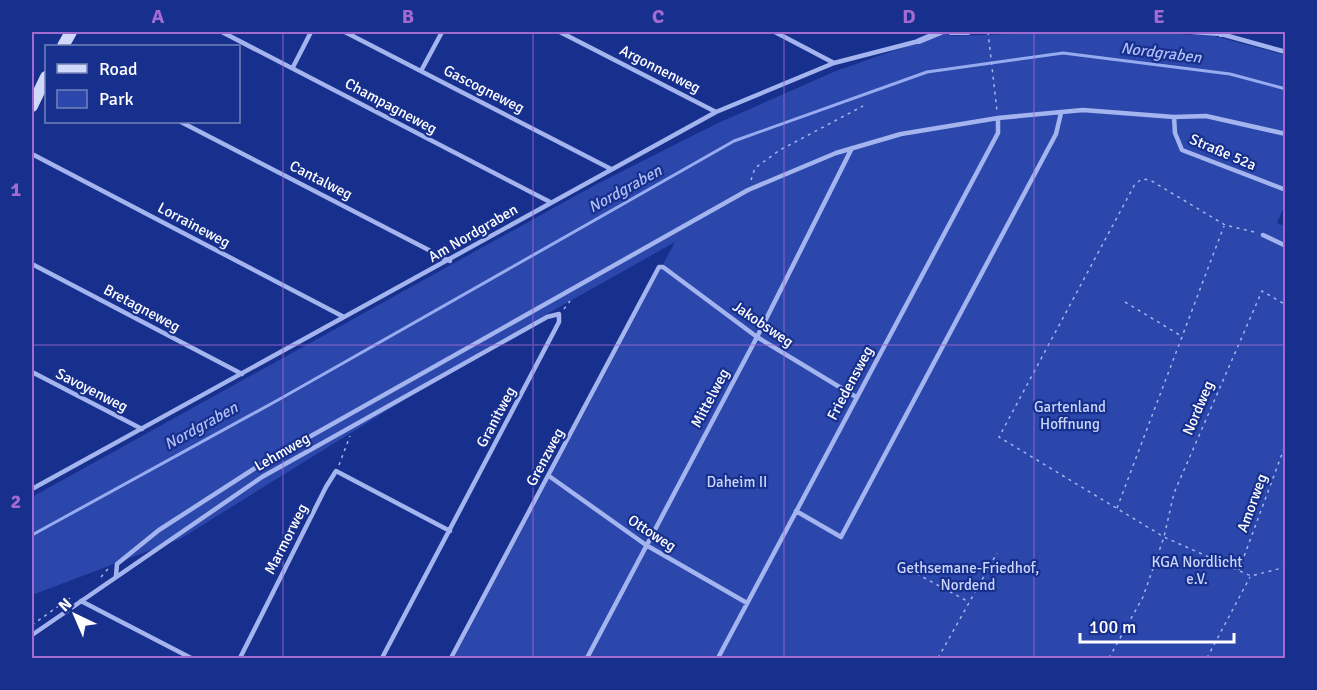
<svg xmlns="http://www.w3.org/2000/svg" width="1317" height="690" font-family="Signika,sans-serif">
	<style>
		.green { fill: #2b47ac }
		.lines { fill: none; stroke-linecap: round; stroke-linejoin: round }
		.stream { stroke: #97abf1; stroke-width: 3 }
		.path { stroke: #a4b4ee; stroke-width: 1.5; stroke-dasharray: 3 4.5; stroke-linecap: butt }
		.lane { stroke: #a4b4ee; stroke-width: 4.5 }
		.street { stroke: #a4b4ee; stroke-width: 6 }
		.secondary { stroke: #d1d9fa; stroke-width: 12 }
		.grid { fill: none; stroke: #a36bd2; stroke-width: 1.5; stroke-opacity: 0.55 }
		.labels { text-anchor: middle; dominant-baseline: central; stroke-width: 4.5; stroke-linejoin: round; paint-order: stroke }
		.street-label { font-size: 15px; fill: #fff; stroke: #18308d }
		.park-label { font-size: 15px; fill: #cad5fa; stroke: #18308d }
		.water-label { font-size: 16px; font-style: italic; fill: #b0bff6; stroke: #18308d }
		.neatline { fill: none; stroke: #a36bd2; stroke-width: 2 }
		.grid-label { font-size: 20px; text-anchor: middle; font-weight: bold; fill: #a36bd2 }
	</style>
	<rect width="100%" height="100%" fill="#18308d"/>
	<path class="green" d="M1071,32H1145L1214,36L1285,55V205L1277,223L1286,227L1285,658H454L675,242L494,344L180,539L32,595V497L595,185L718,123L836,71L944,33L952,36Z"/>
	<g class="lines">
		<path class="stream" d="M32,535L278,400L734,141L927,72L1063,53L1230,74L1286,89"/>
		<path class="path" d="M988,32L997,111
			M32,37L35,32
			M751,180L755,168L780,150L863,106
			M1254,232L1225,225L1150,180L1142,179L1135,184L999,437L1164,537L1251,576L1286,567
			M1125,302L1183,337
			M564,309L570,301
			M339,465L350,436
			M1117,508L1224,226
			M897,563L967,601
			M1239,570L1286,443
			M101,577L108,569
			M32,625L70,598
			M938,658L997,553
			M1109,658L1143,597L1164,537L1174,493L1262,291L1286,305
			M1207,658L1250,577"/>
		<path class="lane" d="M222,32L550,202
			M345,32L611,169
			M560,32L716,112
			M775,32L834,63
			M1193,32L1221,34L1286,52
			M293,67L311,32
			M421,71L442,32
			M1174,117L1175,133L1182,150L1286,190
			M181,122L450,261
			M32,154L344,317
			M1263,235L1286,246
			M32,264L242,374
			M32,372L142,429
			M549,476L646,545L747,603
			M32,489L716,112L834,63L919,41
			M796,511L841,537L1056,134L1061,113
			M116,576L117,564L159,530L263,463L748,190L836,153L901,134L998,118L1083,110L1174,117L1206,116L1286,134
			M81,601L191,658
			M32,635L262,477L547,317L559,314V322L382,658
			M240,658L326,487L336,471L450,531
			M451,658L659,267H663L757,337L856,397
			M587,658L757,337L852,148
			M718,658L998,133V118"/>
		<path class="street" d="M951,32H968
			M1221,34L1224,32
			M919,41L941,32"/>
		<path class="secondary" d="M63,46L71,32
			M32,106L46,77"/>
	</g>
	<path class="grid" d="M283,32V658M533,32V658M784,32V658M1034,32V658M32,345H1286"/>
	<g class="labels">
		<g class="street-label">
			<text transform="translate(660 69) rotate(27)">Argonnenweg</text>
			<text transform="translate(484 89) rotate(27)">Gascogneweg</text>
			<text transform="translate(391 106) rotate(28)">Champagneweg</text>
			<text transform="translate(1223 152) rotate(23)">Straße 52a</text>
			<text transform="translate(321 180) rotate(27)">Cantalweg</text>
			<text transform="translate(194 225) rotate(28)">Lorraineweg</text>
			<text transform="translate(473 233) rotate(-30)">Am Nordgraben</text>
			<text transform="translate(142 308) rotate(28)">Bretagneweg</text>
			<text transform="translate(763 324) rotate(34)">Jakobsweg</text>
			<text transform="translate(850 383) rotate(-62)">Friedensweg</text>
			<text transform="translate(92 390) rotate(27)">Savoyenweg</text>
			<text transform="translate(710 398) rotate(-62)">Mittelweg</text>
			<text transform="translate(1198 408) rotate(-67)">Nordweg</text>
			<text transform="translate(496 417) rotate(-62)">Granitweg</text>
			<text transform="translate(282 452) rotate(-30)">Lehmweg</text>
			<text transform="translate(545 457) rotate(-62)">Grenzweg</text>
			<text transform="translate(1252 503) rotate(-70)">Amorweg</text>
			<text transform="translate(652 533) rotate(33)">Ottoweg</text>
			<text transform="translate(286 539) rotate(-63)">Marmorweg</text>
		</g>
		<g class="park-label">
			<text x="1070" y="407">Gartenland<tspan x="1070" dy="17">Hoffnung</tspan></text>
			<text x="737" y="482">Daheim II</text>
			<text x="1197" y="562">KGA Nordlicht<tspan x="1197" dy="17">e.V.</tspan></text>
			<text x="968" y="568">Gethsemane-Friedhof,<tspan x="968" dy="17">Nordend</tspan></text>
		</g>
		<g class="water-label">
			<text transform="translate(1161 53) rotate(7)">Nordgraben</text>
			<text transform="translate(625 189) rotate(-29)">Nordgraben</text>
			<text transform="translate(201 426) rotate(-29)">Nordgraben</text>
		</g>
	</g>
	<rect width="1317" height="690" fill="none" stroke="#18308d" stroke-width="66"/>
	<rect x="45" y="45" width="195" height="78" fill="#18308d" stroke="#7483bb" stroke-width="1.5"/>
	<rect x="57" y="64" width="30" height="9" fill="#d1d9fa" stroke="#7483bb" stroke-width="1.5"/>
	<text x="99" y="75" font-size="18" fill="#ffffff">Road</text>
	<rect x="57" y="90" width="30" height="18" fill="#2b47ac" stroke="#7483bb" stroke-width="1.5"/>
	<text x="99" y="105" font-size="18" fill="#ffffff">Park</text>
	<g transform="translate(75 615) rotate(316)" stroke="#18308d" stroke-width="4.5" paint-order="stroke">
	<path d="M0-4.5L10 22L0 15L-10 22Z" fill="#ffffff"/>
	<text y="-9" font-size="16" font-weight="bold" text-anchor="middle" fill="#ffffff">N</text>
	</g>
	<path d="M1080 633v9h154v-9" fill="none" stroke="#ffffff" stroke-width="3"/>
	<text x="1089" y="633" font-size="18" fill="#ffffff" stroke="#18308d" stroke-width="4.5" paint-order="stroke">100 m</text>
	<rect x="33" y="33" width="1251" height="624" class="neatline"/>
	<g class="grid-label">
		<text x="158" y="23">A</text>
		<text x="408" y="23">B</text>
		<text x="658" y="23">C</text>
		<text x="909" y="23">D</text>
		<text x="1159" y="23">E</text>
		<text x="16" y="196">1</text>
		<text x="16" y="508">2</text>
	</g>
</svg>
